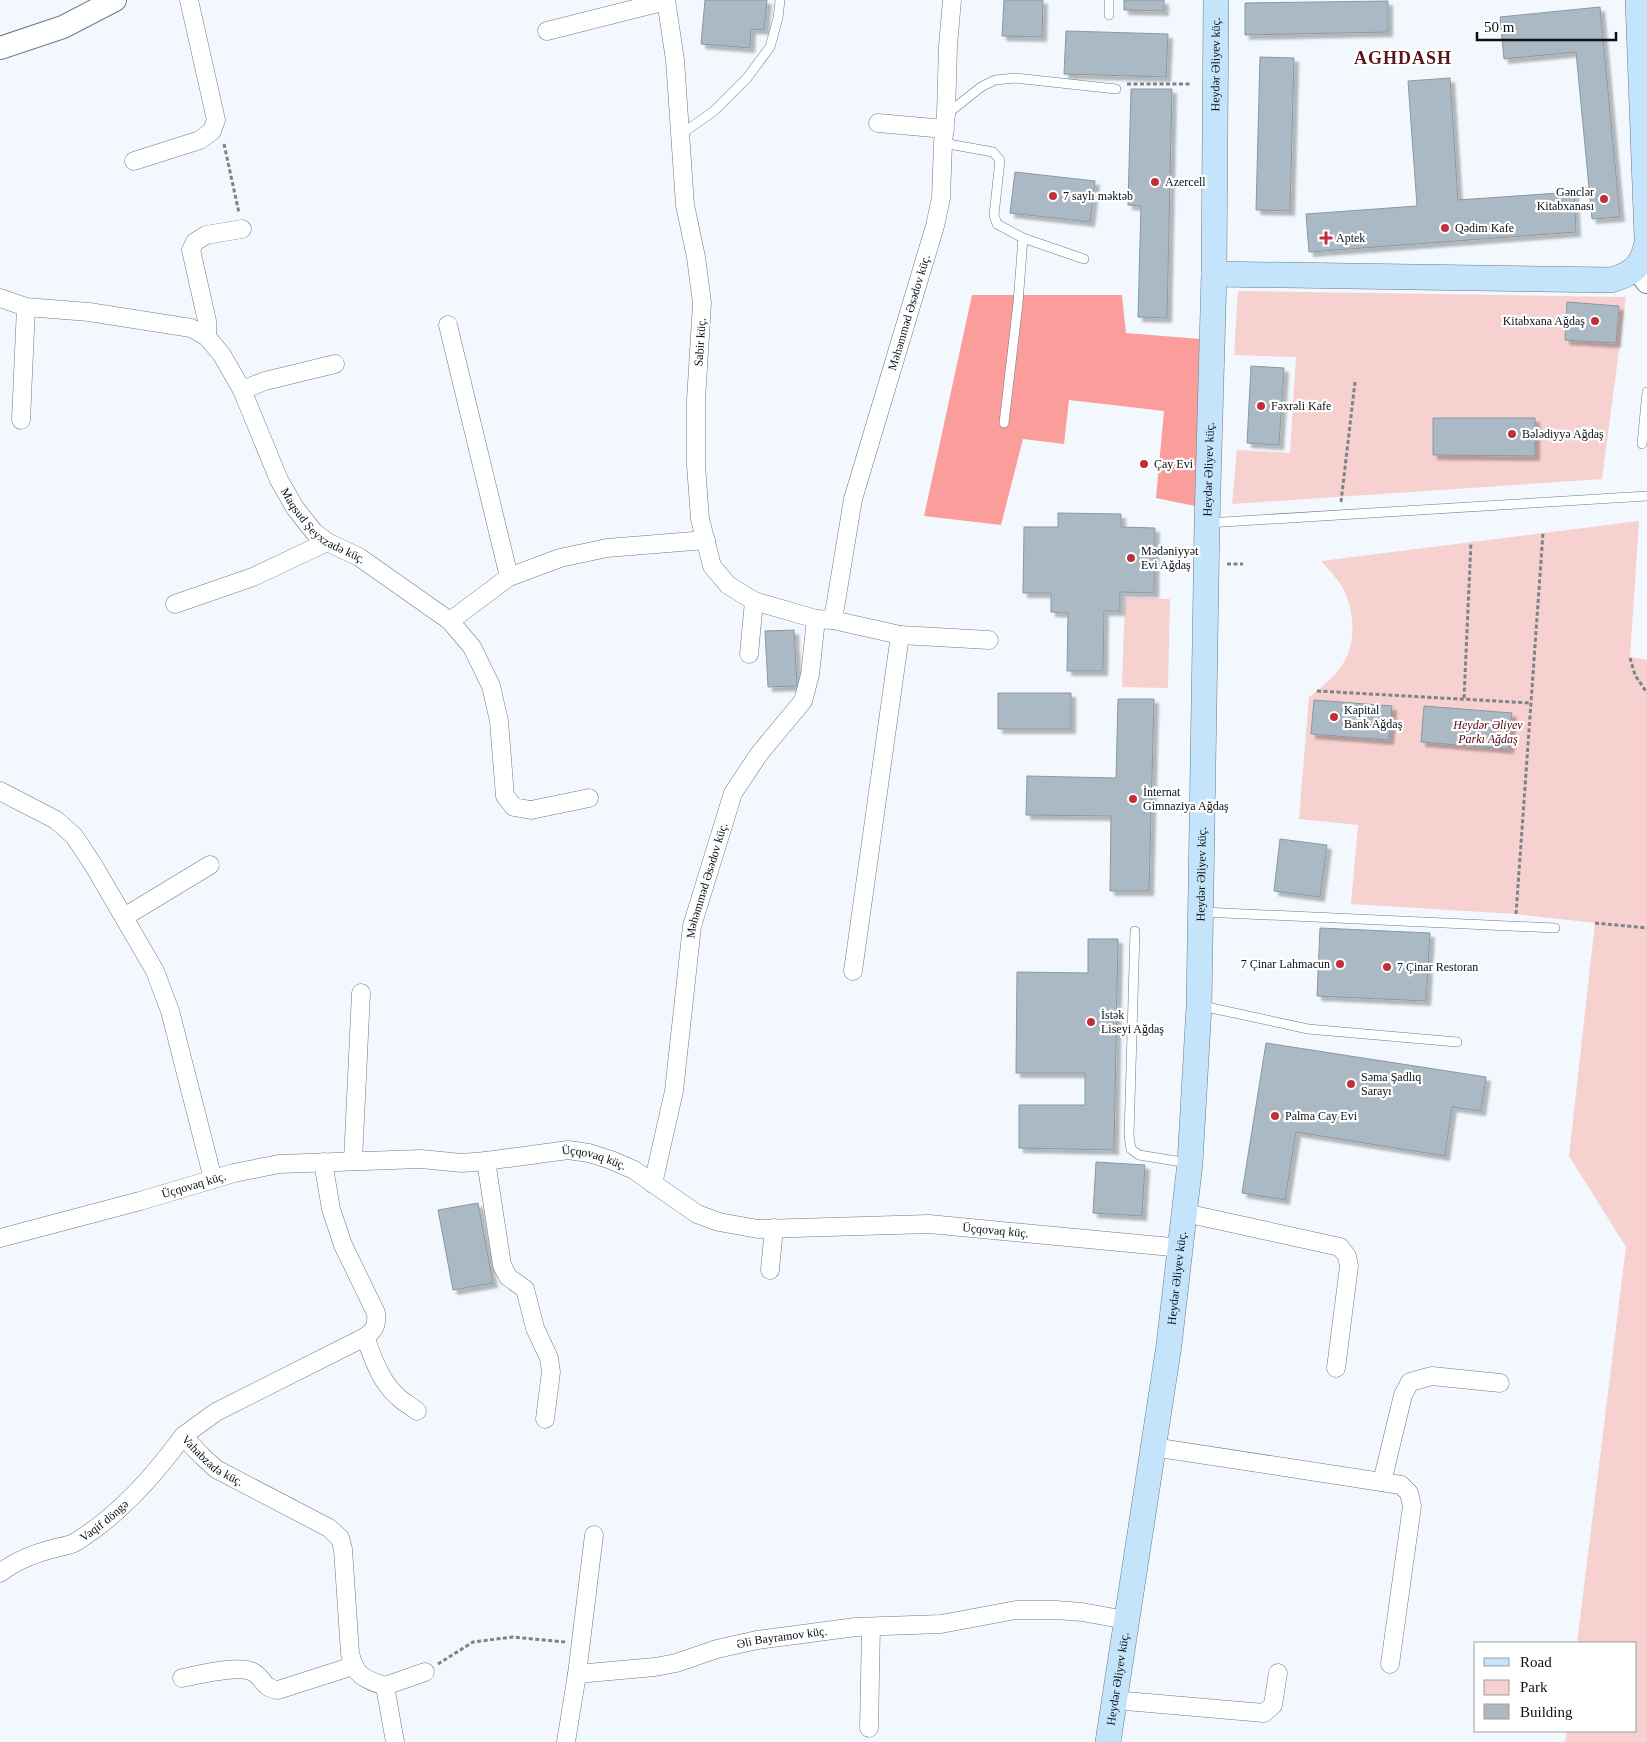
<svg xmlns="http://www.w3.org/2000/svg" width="1647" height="1742" font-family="Georgia,serif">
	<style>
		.green { fill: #f6d1cf }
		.forest { fill: #fb9e9b }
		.building { fill: #abb9c5; stroke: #8a98a3; filter: url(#shadow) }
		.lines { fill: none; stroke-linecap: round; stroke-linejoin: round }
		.service-casing { stroke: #6d7a85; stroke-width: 10 }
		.minor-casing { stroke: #6d7a85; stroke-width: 19 }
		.tertiary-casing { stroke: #6d7a85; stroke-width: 24 }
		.secondary-casing { stroke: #6d7a85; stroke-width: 26 }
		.path { stroke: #7e8388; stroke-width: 3; stroke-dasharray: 4 2.5; stroke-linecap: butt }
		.service { stroke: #fff; stroke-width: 9 }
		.minor { stroke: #fff; stroke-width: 18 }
		.tertiary { stroke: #fff; stroke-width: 22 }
		.secondary { stroke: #c4e4fb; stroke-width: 25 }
		.poi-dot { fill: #c0303b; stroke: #fff; stroke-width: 2 }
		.labels { text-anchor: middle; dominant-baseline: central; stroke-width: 4.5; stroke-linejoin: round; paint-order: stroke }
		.street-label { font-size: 12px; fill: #0b1014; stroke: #fff }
		.poi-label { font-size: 12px; fill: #0b1014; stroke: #fff; text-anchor: start }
		.park-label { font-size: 12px; font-style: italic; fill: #580410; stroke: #fff }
		.district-label { font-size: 18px; font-weight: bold; letter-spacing: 1px; fill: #5b161a; stroke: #fff }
	</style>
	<defs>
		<filter id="shadow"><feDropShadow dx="4.5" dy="4.5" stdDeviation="1" flood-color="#0004"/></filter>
	</defs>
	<rect width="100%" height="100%" fill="#f2f8fd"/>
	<path class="green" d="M1238,291L1626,297L1602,479L1232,504L1237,450L1290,453L1296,357L1234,355Z
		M1639,521L1630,657L1647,660V1742H1565L1567,1731H1636V1643H1577L1626,1247L1569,1156L1595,923L1516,914L1351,904L1358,825L1299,819L1309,697C1323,687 1342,670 1348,654C1356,633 1353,605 1341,585C1336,577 1328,569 1321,561Z
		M1125,598L1170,599L1168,688L1122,687Z"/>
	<path class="forest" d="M972,295H1122L1126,333L1200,339L1195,506L1156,498L1164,411L1069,400L1064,444L1023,439L1001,525L924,516Z"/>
	<path class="building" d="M705,0H767L764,30L751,29L750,48L701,44Z
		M1004,0H1043L1042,37L1002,36Z
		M1124,0H1164V11L1124,10Z
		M1388,1V32L1245,35V3Z
		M1600,7L1620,217L1592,219L1576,52L1504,59L1500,17Z
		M1066,31L1168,34L1166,77L1064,74Z
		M1260,57L1294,58L1290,211L1256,210Z
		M1450,78L1458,200L1574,192L1576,232L1309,252L1306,214L1417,206L1408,81Z
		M1131,89H1172L1167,318L1138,317L1141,206L1128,205Z
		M1015,172L1095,181L1090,222L1010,213Z
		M1567,302L1619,306L1616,343L1565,340Z
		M1251,366L1284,368L1279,445L1247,443Z
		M1433,418H1535V456L1433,455Z
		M1058,513L1121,514V527L1155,528L1154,593L1120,592V611H1104L1103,671H1067L1068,613L1051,612V593H1023L1024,527H1058Z
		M794,630L797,686L768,687L765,631Z
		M998,693H1071V729H998Z
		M1118,699H1154L1149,891H1110L1111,816L1026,815L1027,776L1116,778Z
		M1314,700L1392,706L1389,740L1311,734Z
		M1424,706L1512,713L1509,749L1421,742Z
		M1280,839L1327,845L1320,897L1274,891Z
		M1320,928L1430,933L1426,1001L1317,996Z
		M1088,939H1118L1114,1150L1019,1148V1105H1085V1073H1016L1017,972L1088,973Z
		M1266,1043L1486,1077L1481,1111L1452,1107L1445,1156L1296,1132L1285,1200L1242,1193Z
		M1096,1162L1145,1165L1142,1216L1093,1213Z
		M478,1203L493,1283L453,1290L438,1210Z"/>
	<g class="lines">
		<g class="service-casing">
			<path id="service" d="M1109,15V0
				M947,114L981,87L995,80L1015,78L1116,89
				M680,135L714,111L747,78L770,47L778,18L780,0
				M943,143L993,152L1000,160L994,215L997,224L1023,238L1084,259
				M1004,423L1018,303L1023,238
				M1642,444L1647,392
				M1207,523L1647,496
				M1203,912L1555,928
				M1135,931L1129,1136L1131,1149L1139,1155L1188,1163
				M1202,1006L1308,1029L1457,1042"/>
		</g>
		<g class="minor-casing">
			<g id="minor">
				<path d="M666,0L675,60L685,205L696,257L702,303L696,400V465L700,519L712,566L728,585L754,601L816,619"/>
				<path d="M547,31L666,1"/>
				<path d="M878,123L945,129"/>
				<path d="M134,161L200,140L212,131L216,120L189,0"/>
				<path id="s1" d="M0,298L26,307L89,312L191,328L207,337L222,355L242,390L279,480L295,508L314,532L327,542L359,557L450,621L472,647L491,686L499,721L505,796L514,807L531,810L589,798"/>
				<path d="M448,325L509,577"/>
				<path d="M207,337V321L191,250L195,242L206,235L242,229"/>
				<path d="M242,390L265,381L335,364"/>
				<path d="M21,420L26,307"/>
				<path d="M175,604L253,577L327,542"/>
				<path d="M833,620L900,635L853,971"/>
				<path d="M450,621L509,577L560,558L607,548L706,540"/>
				<path d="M900,635L989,640"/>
				<path d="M749,654L754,601"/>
				<path d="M0,791L56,820L74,836L94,866L155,971L170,1011L213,1179"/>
				<path d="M124,917L210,865"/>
				<path d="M353,1161L361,993"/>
				<path d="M486,1161L502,1265L508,1277L525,1289L535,1328L549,1358L551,1372L545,1419"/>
				<path id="s2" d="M323,1162L331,1209L343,1245L376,1313C377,1325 375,1330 365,1337L216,1412L183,1436L202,1456L216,1469L329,1528L340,1538L343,1549L350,1653C355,1676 364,1679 385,1686L395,1742"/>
				<path id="s3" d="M653,1184L674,1091L692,926L733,793L759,754L803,701L810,675L816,619L833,620L853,499L935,226L941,198L943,143L946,114L948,46L952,0"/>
				<path d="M1185,1213L1340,1247L1347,1256L1349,1266L1336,1368"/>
				<path id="s4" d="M0,1238L140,1201L234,1173L279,1164L421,1159L462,1163L486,1161L568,1150L589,1153L611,1160L634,1170L697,1214L719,1222L758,1229L929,1224L1182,1248"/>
				<path d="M770,1270L774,1228"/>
				<path d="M365,1337C373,1358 380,1381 398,1397C403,1402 411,1406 417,1411"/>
				<path d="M1153,1447L1401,1485L1409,1493L1412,1506L1390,1664"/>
				<path d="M1382,1482L1403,1395L1410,1382L1432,1376L1500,1383"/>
				<path id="s5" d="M594,1535L577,1674L655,1667L676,1663L717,1649L757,1640L856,1627L941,1624L1016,1610H1056L1082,1612L1126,1620"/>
				<path id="s6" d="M0,1573C15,1561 33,1554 52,1549C59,1547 67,1546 74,1543C117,1517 154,1476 183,1436"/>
				<path d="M182,1678C198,1675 239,1664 253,1672C264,1678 262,1688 278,1690L353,1666"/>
				<path d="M385,1686L425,1672"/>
				<path d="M1114,1700L1264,1713L1273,1705L1278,1673"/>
				<path d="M869,1728L871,1627"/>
				<path d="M566,1742L577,1674"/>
			</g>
		</g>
		<g class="tertiary-casing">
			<path id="tertiary" d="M0,48L63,27L115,0
				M1637,268L1647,282"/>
		</g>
		<g class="secondary-casing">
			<g id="secondary">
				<path d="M1638,0L1647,239"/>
				<path d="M1214,274L1611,280C1633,274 1642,266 1647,243"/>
				<path id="s7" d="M1108,1742L1169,1345L1190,1163L1199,1006L1207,523L1214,274L1216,0"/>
			</g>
		</g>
		<path class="path" d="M1127,84H1191
			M224,144L239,213
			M1341,502L1355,382
			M1227,564H1243
			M1167,568L1186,567
			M1630,658L1635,675L1647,693
			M1317,691L1531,703
			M1464,698L1471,542
			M1516,914L1543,533
			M1595,923L1647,928
			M438,1664L473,1642L513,1637L565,1642"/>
		<use href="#service" class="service"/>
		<use href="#minor" class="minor"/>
		<use href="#tertiary" class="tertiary"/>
		<use href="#secondary" class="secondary"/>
	</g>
	<g class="poi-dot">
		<circle cx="1155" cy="182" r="5"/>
		<circle cx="1053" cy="196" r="5"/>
		<circle cx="1604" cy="199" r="5"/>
		<circle cx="1445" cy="228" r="5"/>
		<path d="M1323.5 230.5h5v5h5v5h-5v5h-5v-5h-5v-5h5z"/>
		<circle cx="1595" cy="321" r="5"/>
		<circle cx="1261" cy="406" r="5"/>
		<circle cx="1512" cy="434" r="5"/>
		<circle cx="1144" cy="464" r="5"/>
		<circle cx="1131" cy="558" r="5"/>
		<circle cx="1334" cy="717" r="5"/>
		<circle cx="1133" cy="799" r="5"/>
		<circle cx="1340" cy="964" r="5"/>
		<circle cx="1387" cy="967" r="5"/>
		<circle cx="1091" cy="1022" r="5"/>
		<circle cx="1351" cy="1084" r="5"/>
		<circle cx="1275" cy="1116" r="5"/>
	</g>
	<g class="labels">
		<g class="street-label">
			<text stroke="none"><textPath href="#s7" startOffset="1684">Heydər Əliyev küç.</textPath></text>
			<text stroke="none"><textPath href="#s3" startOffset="934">Məhəmməd Əsədov küç.</textPath></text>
			<text transform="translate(700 342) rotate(-86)">Sabir küç.</text>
			<text stroke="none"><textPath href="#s7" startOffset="1279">Heydər Əliyev küç.</textPath></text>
			<text stroke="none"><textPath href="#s1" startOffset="439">Maqsud Şeyxzadə küç.</textPath></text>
			<text stroke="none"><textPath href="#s7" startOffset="874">Heydər Əliyev küç.</textPath></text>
			<text stroke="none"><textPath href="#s3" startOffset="309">Məhəmməd Əsədov küç.</textPath></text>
			<text stroke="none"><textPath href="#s4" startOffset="606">Üçqovaq küç.</textPath></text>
			<text stroke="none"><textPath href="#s4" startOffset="201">Üçqovaq küç.</textPath></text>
			<text stroke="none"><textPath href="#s4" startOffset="1026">Üçqovaq küç.</textPath></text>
			<text stroke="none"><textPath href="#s7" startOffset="469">Heydər Əliyev küç.</textPath></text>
			<text stroke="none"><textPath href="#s2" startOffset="436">Vahabzadə küç.</textPath></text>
			<text stroke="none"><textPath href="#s6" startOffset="118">Vaqif döngə</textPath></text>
			<text stroke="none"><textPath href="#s5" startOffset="349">Əli Bayramov küç.</textPath></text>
			<text stroke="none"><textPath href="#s7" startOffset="64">Heydər Əliyev küç.</textPath></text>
		</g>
		<g class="poi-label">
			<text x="1165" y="182">Azercell</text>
			<text x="1594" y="192" text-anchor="end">Gənclər<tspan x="1594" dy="14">Kitabxanası</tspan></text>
			<text x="1063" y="196">7 saylı məktəb</text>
			<text x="1455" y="228">Qədim Kafe</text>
			<text x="1336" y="238">Aptek</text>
			<text x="1585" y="321" text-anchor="end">Kitabxana Ağdaş</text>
			<text x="1271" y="406">Fəxrəli Kafe</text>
			<text x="1522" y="434">Bələdiyyə Ağdaş</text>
			<text x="1154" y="464">Çay Evi</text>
			<text x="1141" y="551">Mədəniyyət<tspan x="1141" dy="14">Evi Ağdaş</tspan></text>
			<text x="1344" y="710">Kapital<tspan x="1344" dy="14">Bank Ağdaş</tspan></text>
			<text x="1143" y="792">İnternat<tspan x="1143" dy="14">Gimnaziya Ağdaş</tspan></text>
			<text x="1330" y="964" text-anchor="end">7 Çinar Lahmacun</text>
			<text x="1397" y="967">7 Çinar Restoran</text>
			<text x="1101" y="1015">İstək<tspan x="1101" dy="14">Liseyi Ağdaş</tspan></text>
			<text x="1361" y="1077">Səma Şadlıq<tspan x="1361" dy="14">Sarayı</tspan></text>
			<text x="1285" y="1116">Palma Cay Evi</text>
		</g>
		<g class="park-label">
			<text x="1488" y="725">Heydər Əliyev<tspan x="1488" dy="14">Parkı Ağdaş</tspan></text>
		</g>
		<g class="district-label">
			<text x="1403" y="58">AGHDASH</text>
		</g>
	</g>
	<rect x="1474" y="1642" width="162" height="90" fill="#ffffff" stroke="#9d9fa1"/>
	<rect x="1484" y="1658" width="25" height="8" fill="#c4e4fb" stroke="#9d9fa1"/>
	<text x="1520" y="1667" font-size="15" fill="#0b1014">Road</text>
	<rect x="1484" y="1680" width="25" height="15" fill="#f6d1cf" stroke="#9d9fa1"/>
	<text x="1520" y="1692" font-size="15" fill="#0b1014">Park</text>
	<rect x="1484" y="1704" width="25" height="15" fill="#abb9c5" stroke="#9d9fa1"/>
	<text x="1520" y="1717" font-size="15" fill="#0b1014">Building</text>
	<path d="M1477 32v8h139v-8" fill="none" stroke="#0b1014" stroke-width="2.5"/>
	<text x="1484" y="32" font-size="15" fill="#0b1014" stroke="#ffffff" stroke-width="4" paint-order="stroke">50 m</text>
</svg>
